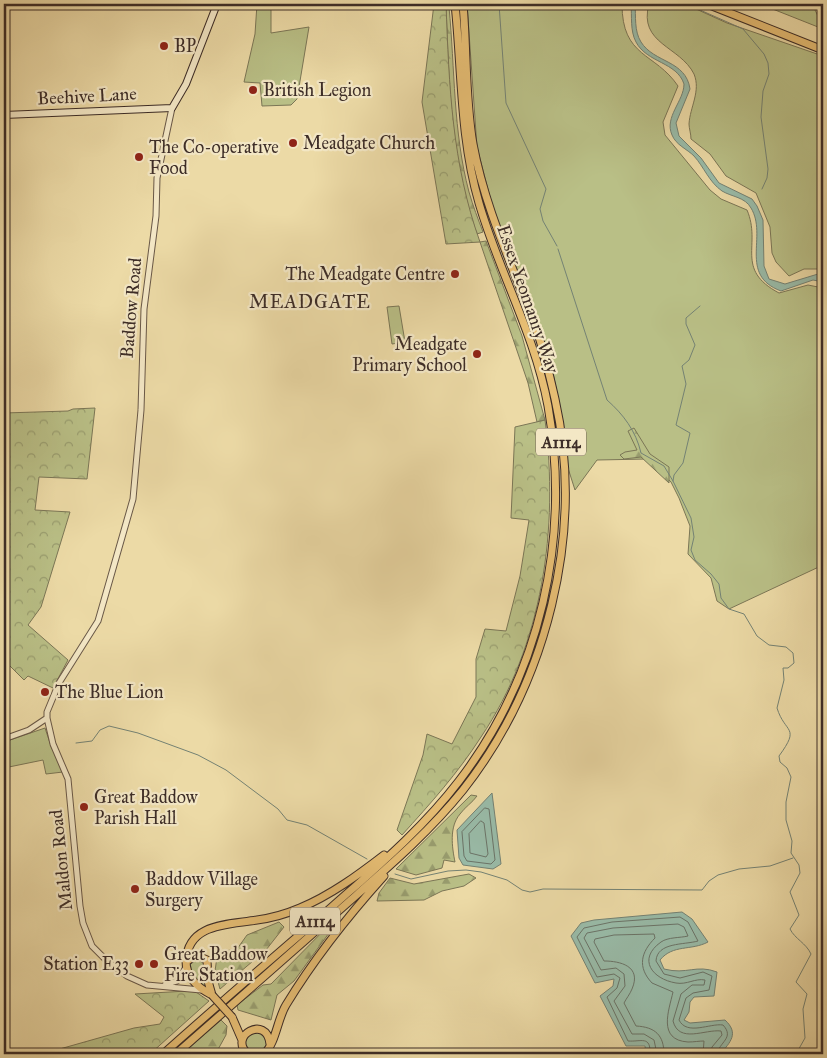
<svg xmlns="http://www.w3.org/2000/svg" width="827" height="1058" font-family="'IM FELL Great Primer',serif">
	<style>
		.green { fill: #b9bf86; stroke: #7b7656 }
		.forest { fill: url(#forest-firs); stroke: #7b7656 }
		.park { fill: url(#park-crowns); stroke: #7b7656 }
		.water { fill: #99bba8; stroke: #748274 }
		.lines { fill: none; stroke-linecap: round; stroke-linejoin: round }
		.shore { stroke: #6b7468; stroke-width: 1 }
		.stream { stroke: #748274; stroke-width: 1 }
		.tertiary-casing { stroke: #695847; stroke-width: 7 }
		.secondary-casing { stroke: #3d2d27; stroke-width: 8 }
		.primary-casing { stroke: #3d2d27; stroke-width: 9 }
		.tertiary { stroke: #f3e7c5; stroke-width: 5 }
		.secondary { stroke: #f3e7c5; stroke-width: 6 }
		.primary { stroke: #e6bd73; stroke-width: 7 }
		.primary-bridge-casing { stroke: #3d2d27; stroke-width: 9; stroke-linecap: butt }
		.primary-bridge { stroke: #e6bd73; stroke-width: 7 }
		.poi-dot { fill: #8f2418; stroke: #f3e7c5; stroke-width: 2 }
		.labels { text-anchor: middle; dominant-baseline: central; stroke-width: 4.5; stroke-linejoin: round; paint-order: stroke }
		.shield { fill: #f3e7c5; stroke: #746556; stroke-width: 1 }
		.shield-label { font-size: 16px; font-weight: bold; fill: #3d2d27 }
		.poi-label { font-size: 18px; fill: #3d2d27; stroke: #f3e7c5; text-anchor: start }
		.street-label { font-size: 18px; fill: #3d2d27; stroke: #f3e7c5 }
		.neighbourhood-label { font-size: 19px; letter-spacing: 1px; fill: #3d2d27; stroke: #f3e7c5 }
	</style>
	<defs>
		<pattern id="forest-firs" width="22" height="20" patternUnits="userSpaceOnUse" patternTransform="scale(1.25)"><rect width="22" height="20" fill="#b9bf86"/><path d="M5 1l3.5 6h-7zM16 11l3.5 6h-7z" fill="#989c6e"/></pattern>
		<pattern id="park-crowns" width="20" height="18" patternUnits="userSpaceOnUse" patternTransform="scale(1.25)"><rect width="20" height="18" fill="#b9bf86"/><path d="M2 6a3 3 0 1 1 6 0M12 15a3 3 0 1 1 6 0" fill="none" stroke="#989c6e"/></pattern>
	</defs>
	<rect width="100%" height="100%" fill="#ecdaa6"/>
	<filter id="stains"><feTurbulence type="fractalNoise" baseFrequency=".004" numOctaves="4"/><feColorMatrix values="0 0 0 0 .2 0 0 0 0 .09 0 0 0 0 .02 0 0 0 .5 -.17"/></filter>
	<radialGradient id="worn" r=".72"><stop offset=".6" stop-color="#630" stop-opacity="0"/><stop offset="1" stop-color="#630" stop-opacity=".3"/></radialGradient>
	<path class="green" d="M257,4L271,5V33L309,27L297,99L291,105L262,106L260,83L244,82L255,34Z
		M467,4H622C622,58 655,52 678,86L663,122L665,135L710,190L721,199L747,210C762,245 734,269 779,293L808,285L823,288V565L729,609L717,601L711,578L688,554L690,526L679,498L671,482L647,459L597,460L575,490L567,465L560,408L550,358L497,224L477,147Z
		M649,4H685L727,23L823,56V269H804L789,276L776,262L772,253L770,227L756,193L726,176L710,154L691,139C691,134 689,128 689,124C690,107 701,91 694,74C680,46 638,44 649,4Z
		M760,4H812L823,26L818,27Z
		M399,306L405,342L392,344L387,307Z
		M45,728L51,746L63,772L46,774L43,760L4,768V742Z
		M196,958L205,961L206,988L195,980L189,966Z
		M245 1043a11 11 0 1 1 22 0a11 11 0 1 1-22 0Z"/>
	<path class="forest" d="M446,4H449V7C455,69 453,132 469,192C473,206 478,219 483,232L477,234C450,160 449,82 446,4Z
		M486,241L522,336L545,420L537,422L528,383L480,242Z
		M634,428L650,454L669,467V483L641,457L624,459L620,455L625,452L637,450L628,431Z
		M471,795L477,796C472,803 465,807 460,814C449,827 452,847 455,862L444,860L442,868L416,875L396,869Z
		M469,874L476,878L464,886L442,891L424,900L377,901L379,893L390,878L414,884Z
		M334,920L337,922L294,981L277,995L271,1020L238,1010L237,1005L263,985L271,984Z
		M279,922L284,927L266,950L220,989L215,971L217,957L225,951L237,949L247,935Z
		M221,1020L227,1026L226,1035L216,1053L182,1054Z"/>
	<path class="park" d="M434,4H446C449,85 452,164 480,242L446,244L422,102Z
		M95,408L87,479L39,477L35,510L70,512L41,607L28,625L68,660L53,688L28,676L24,680L4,660V413L68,411L73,409Z
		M545,420C559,528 543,645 481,737C458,773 430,804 402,835L397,830L423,755L427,734L452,744L476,697V659L485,629L506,631L520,576L529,520L511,518L515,427Z
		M187,991L196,992L209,1001L150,1054H42L134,1028L160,1024L164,1017L135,994Z"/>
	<path class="water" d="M631,4H635C636,16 634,31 641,42C654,63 686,60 690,89L676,123L679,136L701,158L719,183L752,199L757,206L763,220L764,266L769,279L785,284L818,274L823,275V282L813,280L781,291C738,275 768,236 751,208C745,197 732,197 722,191C709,182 704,167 694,156C687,149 676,145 672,135C664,117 684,101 684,84C677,62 647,63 636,42C630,31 632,16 631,4Z
		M492,793L501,864L493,869L463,865L459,858L457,830Z
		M682,912L692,919L708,942C691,951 673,944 660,960L664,969C687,975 696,964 717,972L714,996L694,997L690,1002L689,1012L684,1020L690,1023L725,1020C739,1033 731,1042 720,1054H646L645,1046H626L600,996L613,986L614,979L595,983L571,936L581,923L594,920Z"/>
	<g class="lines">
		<path class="shore" d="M485,808L489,809L495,860L491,864L467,861L464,856L462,832Z
			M481,821L484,823L488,854L486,857L470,853L469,834Z
			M650,1054C651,1035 641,1042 628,1041L607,997L617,988L620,978L614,974L597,977L577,937L584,928L612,922L680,917L688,922L698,941C684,945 657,942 656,961L664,974L680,978L703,972L712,976L709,990L693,993L686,998L679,1020C687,1036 710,1023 723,1025C735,1038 719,1042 717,1054
			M657,1054L654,1040L644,1034H632L614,1001L625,986L624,974L616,968L601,970L584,938L587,933L613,928L678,924L684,927L688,936C680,938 668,937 661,942C637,959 652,979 676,983C687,985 695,978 705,980L704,985H692L681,994L673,1021C679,1044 705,1029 721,1031L722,1035L712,1047L711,1054
			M664,1054C664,1035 655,1027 636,1026L624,1003C626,999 630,994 632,989C642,966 620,961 604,961L594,942L595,939L614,935L654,934L655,938C641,952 637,967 652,983L673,992C669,1010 657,1040 688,1042C694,1042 699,1041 704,1041L703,1054"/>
		<path class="stream" d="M499,4L506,103L546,189L540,209L543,221L557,246
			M701,5L702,4
			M700,10L743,29L764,54L768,63L769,74L763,91L761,117L768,169L767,178L762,189
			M558,249L607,400C623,414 636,431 641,453L664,466L673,481L691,518L694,537L691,550L695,560L711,574L719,584L721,598L729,609L744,614L757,636L769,645L786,647L793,653L794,663L788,668H783L784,680L777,708C785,734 801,726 779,756L780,762L787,768L791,777L786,802V820L792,841L791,853L799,865L800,873L790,892L799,915L790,929C795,939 806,943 811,954L796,982L807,994L803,1009L805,1038L796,1054
			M673,481L674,475L683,463L690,433L676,425L686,384L682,366L689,360L695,345L686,324V318L700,306
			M76,743L92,741L100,730L109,726L138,733L198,755L226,770L278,809L287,820L307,825L367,859
			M395,874L411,879L448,871L466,870L481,872L507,880L522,890L530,892L543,889L702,890L709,881L718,875L739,869L770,866L793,858"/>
		<g class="tertiary-casing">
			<path id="tertiary" d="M172,108L157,178L156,216L144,309L141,410L133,499L98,621L59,683L47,712V718L53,744L68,779L80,906L83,923L92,946L106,960L127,976L147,985L201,990
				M4,739L29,730L47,718
				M165,985L177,981L185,969"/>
		</g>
		<g class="secondary-casing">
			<path id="secondary" d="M4,115L172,108L186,84L217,4"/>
		</g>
		<g class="primary-casing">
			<path id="primary" d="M707,4L823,50
				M186,962L196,955L207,960L208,981L212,995
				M212,995C198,988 186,977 186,961C188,923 228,925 257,920C272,918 286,914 300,908C331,895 358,875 384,855
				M232,1017L242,1040
				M163,1054C216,1007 270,960 324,914C371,872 420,832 459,781C541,674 571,538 548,406C535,335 499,272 479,203C460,138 462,71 455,4
				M176,1054C229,1007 282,960 336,913C380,874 426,836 463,790C547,683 585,533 555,399C550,377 545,355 538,334C515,271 485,210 473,144C465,98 467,50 463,4
				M248,1054C227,1036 267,1014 270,1044
				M264,1054C276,1043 277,1020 286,1005C314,959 348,916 384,876"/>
		</g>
		<use href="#tertiary" class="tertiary"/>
		<use href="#secondary" class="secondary"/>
		<use href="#primary" class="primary"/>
		<g class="primary-bridge-casing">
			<path id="primary-bridge" d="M212,995L232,1017"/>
		</g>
		<use href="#primary-bridge" class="primary-bridge"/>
	</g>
	<g class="poi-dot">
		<circle cx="164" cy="46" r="5"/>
		<circle cx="253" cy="90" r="5"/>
		<circle cx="293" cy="143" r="5"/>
		<circle cx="139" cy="157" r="5"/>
		<circle cx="455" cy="274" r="5"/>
		<circle cx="477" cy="354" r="5"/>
		<circle cx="45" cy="692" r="5"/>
		<circle cx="84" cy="807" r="5"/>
		<circle cx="135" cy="889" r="5"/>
		<circle cx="139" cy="964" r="5"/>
		<circle cx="154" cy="964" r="5"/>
	</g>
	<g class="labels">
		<g class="shield">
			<rect x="536" y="428.5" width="50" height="27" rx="4"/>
			<rect x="290" y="907.5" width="50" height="27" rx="4"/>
		</g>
		<g class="shield-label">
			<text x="561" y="442">A1114</text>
			<text x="315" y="921">A1114</text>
		</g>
		<g class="poi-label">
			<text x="174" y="46">BP</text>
			<text x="263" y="90">British Legion</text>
			<text x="303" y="143">Meadgate Church</text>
			<text x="149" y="147">The Co-operative<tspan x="149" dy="21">Food</tspan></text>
			<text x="445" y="274" text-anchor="end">The Meadgate Centre</text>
			<text x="467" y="344" text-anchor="end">Meadgate<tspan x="467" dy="21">Primary School</tspan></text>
			<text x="55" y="692">The Blue Lion</text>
			<text x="94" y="797">Great Baddow<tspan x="94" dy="21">Parish Hall</tspan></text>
			<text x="145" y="879">Baddow Village<tspan x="145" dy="21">Surgery</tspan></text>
			<text x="164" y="954">Great Baddow<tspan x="164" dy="21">Fire Station</tspan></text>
			<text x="129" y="964" text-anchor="end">Station E33</text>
		</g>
		<g class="street-label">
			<text transform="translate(87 96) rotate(-3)">Beehive Lane</text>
			<text transform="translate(528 299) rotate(71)">Essex Yeomanry Way</text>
			<text transform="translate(131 308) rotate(-85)">Baddow Road</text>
			<text transform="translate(61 860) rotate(-96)">Maldon Road</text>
		</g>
		<g class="neighbourhood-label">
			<text x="310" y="301">MEADGATE</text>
		</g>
	</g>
	<rect width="827" height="1058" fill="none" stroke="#ecdaa6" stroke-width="20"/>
	<rect x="5" y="5" width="817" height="1048" fill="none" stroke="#3d2d27" stroke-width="2.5"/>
	<rect x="10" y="10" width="807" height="1038" fill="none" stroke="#3d2d27"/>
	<rect width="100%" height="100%" filter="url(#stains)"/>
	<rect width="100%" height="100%" fill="url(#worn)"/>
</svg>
